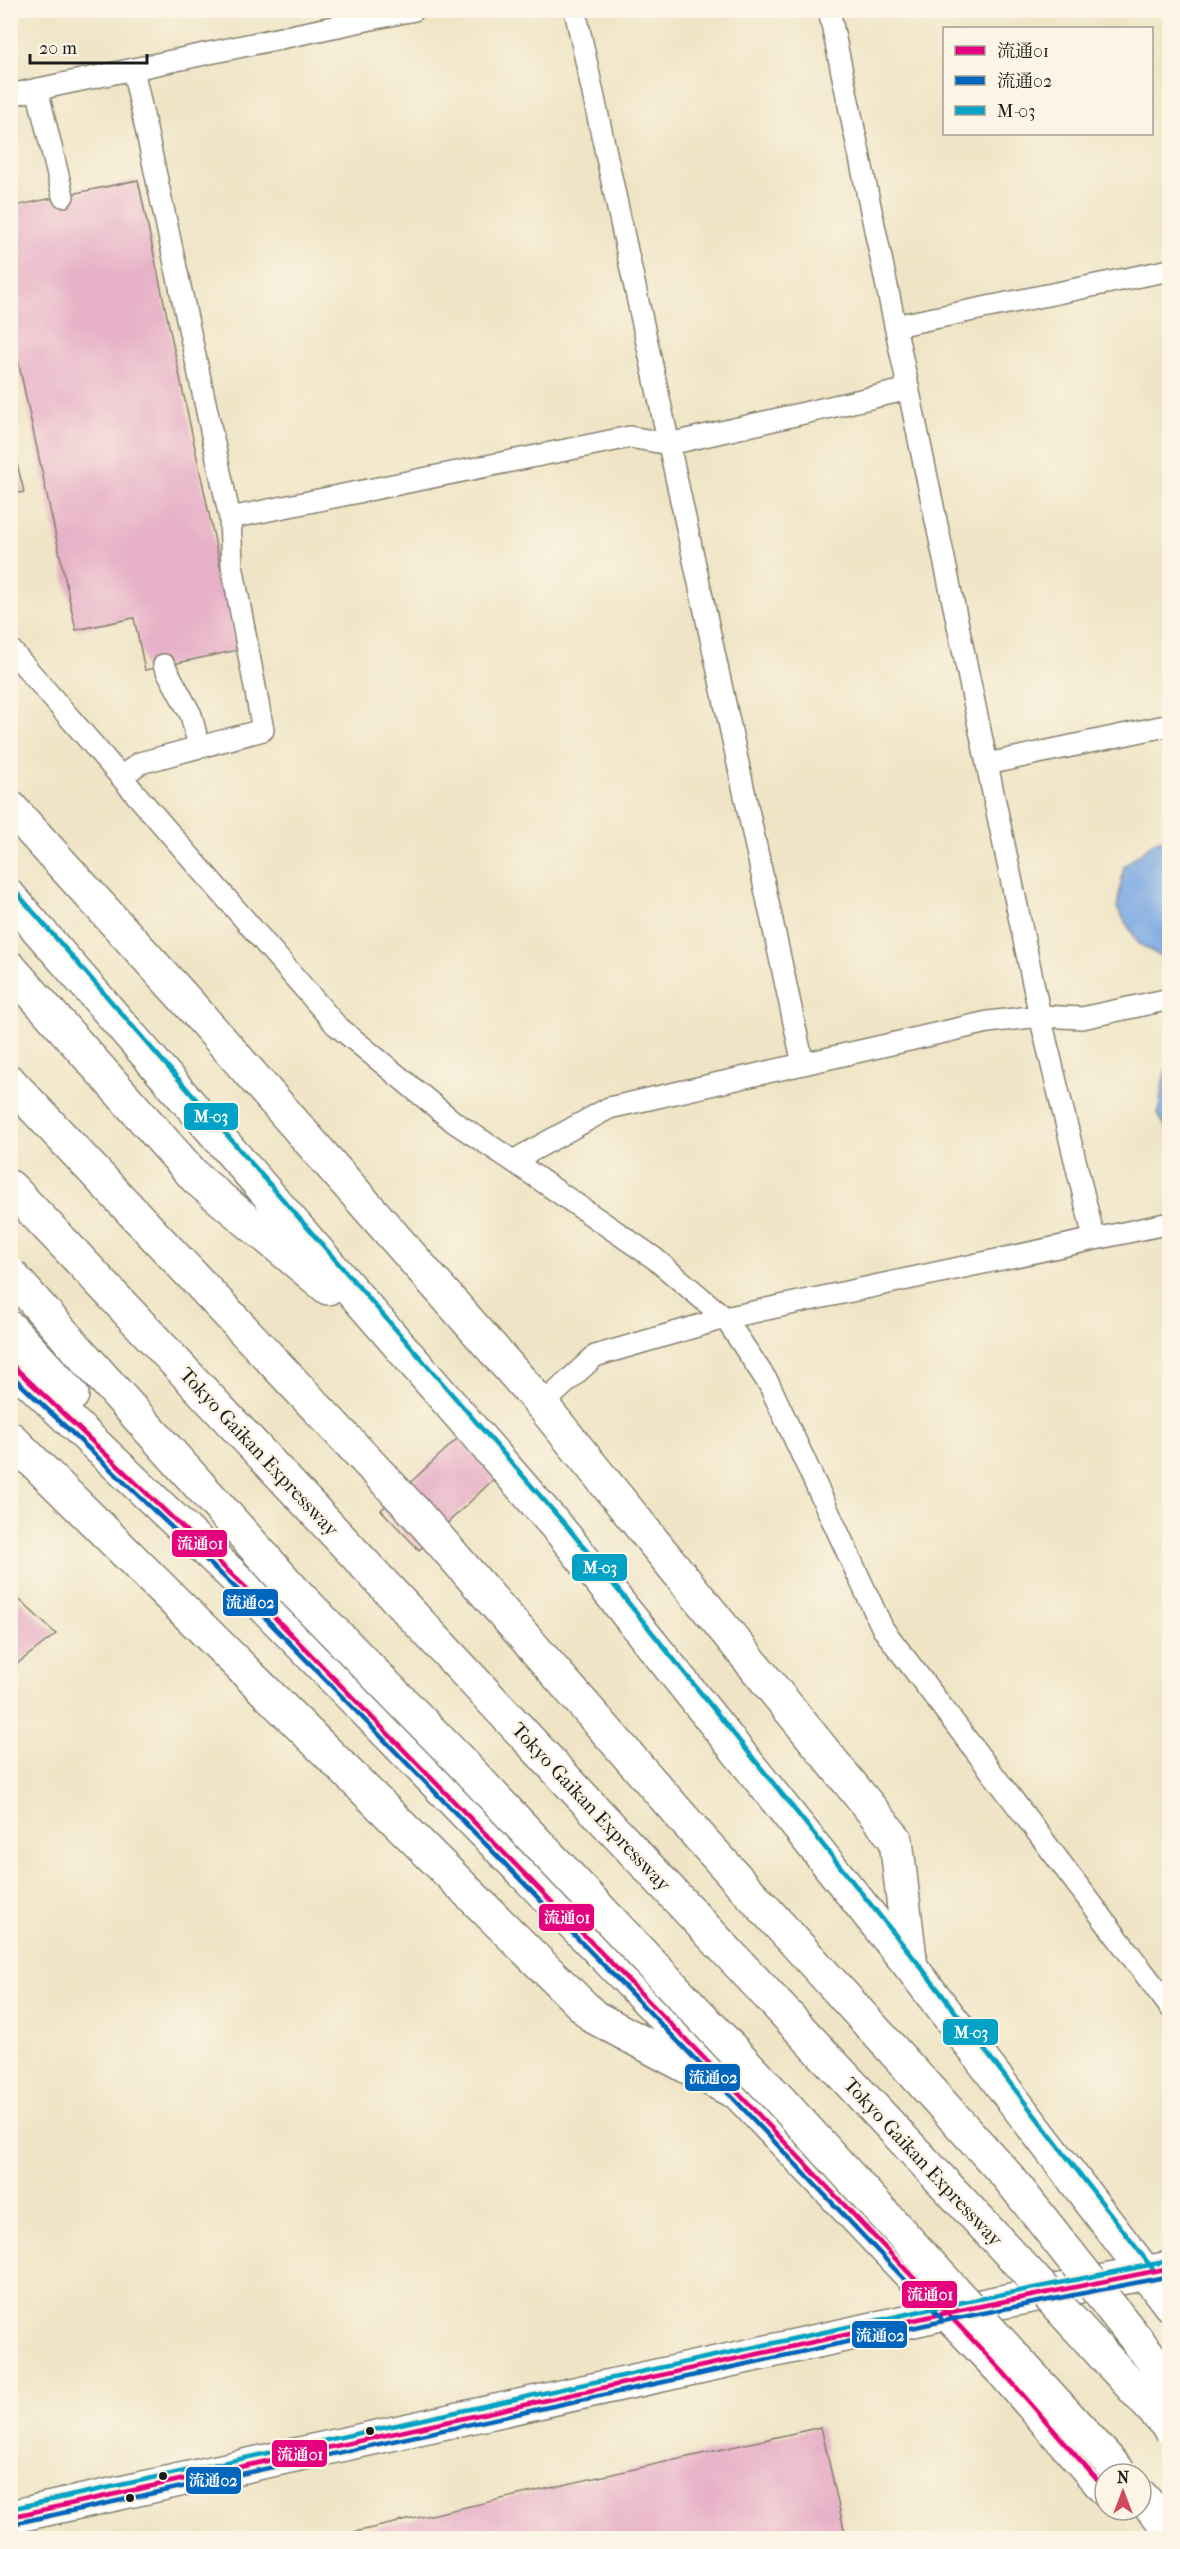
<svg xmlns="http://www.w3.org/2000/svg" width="1180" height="2549" font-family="'IM FELL French Canon','Noto Serif JP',serif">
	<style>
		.water { fill: #78a7e2; stroke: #4a627f; stroke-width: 1.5 }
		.building { fill: #e7b1c7 }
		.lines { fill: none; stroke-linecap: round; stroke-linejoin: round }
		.lane-casing { stroke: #868070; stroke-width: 24 }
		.street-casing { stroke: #868070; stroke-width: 36 }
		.secondary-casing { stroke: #868070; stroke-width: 36 }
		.highway-casing { stroke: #868070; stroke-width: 36 }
		.lane { stroke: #fff; stroke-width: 21 }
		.street { stroke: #fff; stroke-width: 33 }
		.secondary { stroke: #fff; stroke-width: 33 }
		.highway { stroke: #fff; stroke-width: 33 }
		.highway-bridge-casing { stroke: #868070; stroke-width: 36; stroke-linecap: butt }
		.highway-bridge { stroke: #fff; stroke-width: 33 }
		.bus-1-casing { stroke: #fcf5e5; stroke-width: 9 }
		.bus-2-casing { stroke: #fcf5e5; stroke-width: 9 }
		.bus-3-casing { stroke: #fcf5e5; stroke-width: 9 }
		.bus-1 { stroke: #e5007d; stroke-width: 4.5 }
		.bus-2 { stroke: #0065bd; stroke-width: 4.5 }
		.bus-3 { stroke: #01a2c5; stroke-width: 4.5 }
		.bus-dot { fill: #1c1c1c; stroke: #fcf5e5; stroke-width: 2 }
		.labels { text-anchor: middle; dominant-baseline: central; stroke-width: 5; stroke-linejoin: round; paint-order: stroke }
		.street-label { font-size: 20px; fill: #1c1c1c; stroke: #fcf5e5 }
		.line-badge { stroke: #fcf5e5; stroke-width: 2 }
		.badge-label { font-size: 16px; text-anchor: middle; font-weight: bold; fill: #fff }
	</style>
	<rect width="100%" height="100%" fill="#fcf5e5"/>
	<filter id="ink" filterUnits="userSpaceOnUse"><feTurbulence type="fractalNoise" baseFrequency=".0167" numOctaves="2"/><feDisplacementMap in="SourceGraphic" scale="12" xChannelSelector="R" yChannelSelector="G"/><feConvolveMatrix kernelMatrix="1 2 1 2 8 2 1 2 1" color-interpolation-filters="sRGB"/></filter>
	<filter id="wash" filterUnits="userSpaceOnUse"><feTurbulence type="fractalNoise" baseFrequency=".008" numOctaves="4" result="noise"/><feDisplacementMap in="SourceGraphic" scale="24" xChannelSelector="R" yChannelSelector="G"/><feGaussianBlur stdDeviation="1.35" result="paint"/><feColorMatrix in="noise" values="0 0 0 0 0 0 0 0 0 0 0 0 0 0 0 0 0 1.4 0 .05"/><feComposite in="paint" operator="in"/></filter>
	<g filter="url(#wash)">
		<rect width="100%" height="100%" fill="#efe4c5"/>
		<path class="water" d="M1169,838H1170L1169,961L1139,944L1117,908L1124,866L1156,841Z
			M1169,1067V1133L1158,1114L1165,1071Z"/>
		<g id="blocks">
			<path class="building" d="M138,180L238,650L145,670L134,618L76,630L10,323V207Z
				M10,435L24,492L10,495Z
				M458,1438L495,1478L419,1550L381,1510Z
				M10,1591L56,1634L10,1669Z
				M821,2427L846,2538H328Z"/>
		</g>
	</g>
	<g filter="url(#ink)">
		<use href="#blocks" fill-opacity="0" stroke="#868070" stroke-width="1.5"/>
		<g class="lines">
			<g class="lane-casing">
				<path id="lane" d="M575,10L803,1064
					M829,10L987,764
					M133,69L230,518
					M37,89L63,196
					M10,95L414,10
					M895,326L1170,270
					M10,649L336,1025L454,1122L513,1161
					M164,665L191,715L199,747
					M121,777L140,763L263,730L232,565L230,518L630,437L669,444L909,389
					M1170,999L1082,1018L1040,1016L988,1022L609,1108L513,1161L654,1258L725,1318L769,1384L883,1629L1170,2007
					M1094,1238L1040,1016L987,764L1170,725
					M542,1405L595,1356L725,1318L1170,1223"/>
			</g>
			<g class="street-casing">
				<path id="street" d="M10,807L183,997L542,1405L896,1840L911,1967
					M10,1438L594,2017L731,2090"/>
			</g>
			<g class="secondary-casing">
				<path id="secondary" d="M10,2517L946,2313L1170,2268"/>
			</g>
			<g class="highway-casing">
				<path id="highway" d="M10,897L563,1534L911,1967L1170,2305
					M10,968L197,1179L328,1288
					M10,1082L415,1512
					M10,1187L75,1255
					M10,1328L72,1395
					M10,1363L246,1588L738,2093L1003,2372L1105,2489
					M1141,2496L1170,2528"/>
			</g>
			<use href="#lane" class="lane"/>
			<use href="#street" class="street"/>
			<use href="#secondary" class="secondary"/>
			<use href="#highway" class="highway"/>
			<g class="highway-bridge-casing">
				<path id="highway-bridge" d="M75,1255L1017,2261L1170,2428
					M10,1274L295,1592L459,1760L779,2099L1121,2474
					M415,1512L702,1840L1009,2178L1170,2382"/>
			</g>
			<use href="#highway-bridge" class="highway-bridge"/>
			<g class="bus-1-casing">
				<path id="bus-1" d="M10,1363L246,1588L738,2093L1003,2372L1105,2489
					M10,2517L946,2313L1170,2268"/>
			</g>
			<g class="bus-2-casing">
				<path id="bus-2" d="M10,1374L241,1593L733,2098L941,2318
					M12,2524L948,2320L1170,2276"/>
			</g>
			<g class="bus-3-casing">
				<path id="bus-3" d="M16,892L569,1529L917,1962L1152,2268
					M10,2509L944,2306L1169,2261"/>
			</g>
			<use href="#bus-1" class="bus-1"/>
			<use href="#bus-2" class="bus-2"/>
			<use href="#bus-3" class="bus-3"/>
		</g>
	</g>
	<g class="bus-dot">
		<circle cx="370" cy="2431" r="5"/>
		<circle cx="163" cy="2476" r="5"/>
		<circle cx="130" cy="2498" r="5"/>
	</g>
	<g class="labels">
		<g class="street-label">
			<text transform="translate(259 1452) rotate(47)">Tokyo Gaikan Expressway</text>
			<text transform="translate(591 1807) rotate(47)">Tokyo Gaikan Expressway</text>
			<text transform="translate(923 2162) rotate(47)">Tokyo Gaikan Expressway</text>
		</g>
	</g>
	<g class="line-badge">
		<rect x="183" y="1102" width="56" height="29" rx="6" fill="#01a2c5"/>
		<rect x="171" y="1529" width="57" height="29" rx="6" fill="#e5007d"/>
		<rect x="571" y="1553" width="57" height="29" rx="6" fill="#01a2c5"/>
		<rect x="222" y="1588" width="57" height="29" rx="6" fill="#0065bd"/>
		<rect x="538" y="1903" width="57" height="29" rx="6" fill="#e5007d"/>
		<rect x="942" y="2018" width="57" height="28" rx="6" fill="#01a2c5"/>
		<rect x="684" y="2063" width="57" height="29" rx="6" fill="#0065bd"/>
		<rect x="901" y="2280" width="57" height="29" rx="6" fill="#e5007d"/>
		<rect x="851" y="2320" width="57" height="29" rx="6" fill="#0065bd"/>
		<rect x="271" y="2439" width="57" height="29" rx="6" fill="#e5007d"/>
		<rect x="185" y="2466" width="57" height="29" rx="6" fill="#0065bd"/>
	</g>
	<g class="badge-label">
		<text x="211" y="1122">M-03</text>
		<text x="200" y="1549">流通01</text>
		<text x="600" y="1573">M-03</text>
		<text x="250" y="1608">流通02</text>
		<text x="567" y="1923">流通01</text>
		<text x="971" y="2038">M-03</text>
		<text x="713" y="2083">流通02</text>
		<text x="930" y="2300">流通01</text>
		<text x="880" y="2341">流通02</text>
		<text x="300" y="2460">流通01</text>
		<text x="213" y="2486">流通02</text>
	</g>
	<rect width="1180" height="2549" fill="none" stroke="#fcf5e5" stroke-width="36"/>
	<rect x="943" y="27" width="210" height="108" fill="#fcf5e5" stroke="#a29e95" stroke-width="1.5"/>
	<rect x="955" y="46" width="30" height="9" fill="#e5007d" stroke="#a29e95" stroke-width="1.5"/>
	<text x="997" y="57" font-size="18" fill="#1c1c1c">流通01</text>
	<rect x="955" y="76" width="30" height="9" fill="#0065bd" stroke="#a29e95" stroke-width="1.5"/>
	<text x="997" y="87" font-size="18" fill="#1c1c1c">流通02</text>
	<rect x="955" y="106" width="30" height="9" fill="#01a2c5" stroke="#a29e95" stroke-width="1.5"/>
	<text x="997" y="117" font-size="18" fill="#1c1c1c">M-03</text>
	<g transform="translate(1123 2492)"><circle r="28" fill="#fcf5e5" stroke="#a29e95" stroke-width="1.5"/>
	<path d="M0-4.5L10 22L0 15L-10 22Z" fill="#d1495b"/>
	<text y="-9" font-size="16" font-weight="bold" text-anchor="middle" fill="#1c1c1c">N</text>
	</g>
	<path d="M30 54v9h117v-9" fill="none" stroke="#1c1c1c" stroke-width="3"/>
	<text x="39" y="54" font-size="18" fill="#1c1c1c" stroke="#fcf5e5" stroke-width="4.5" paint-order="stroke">20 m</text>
</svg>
